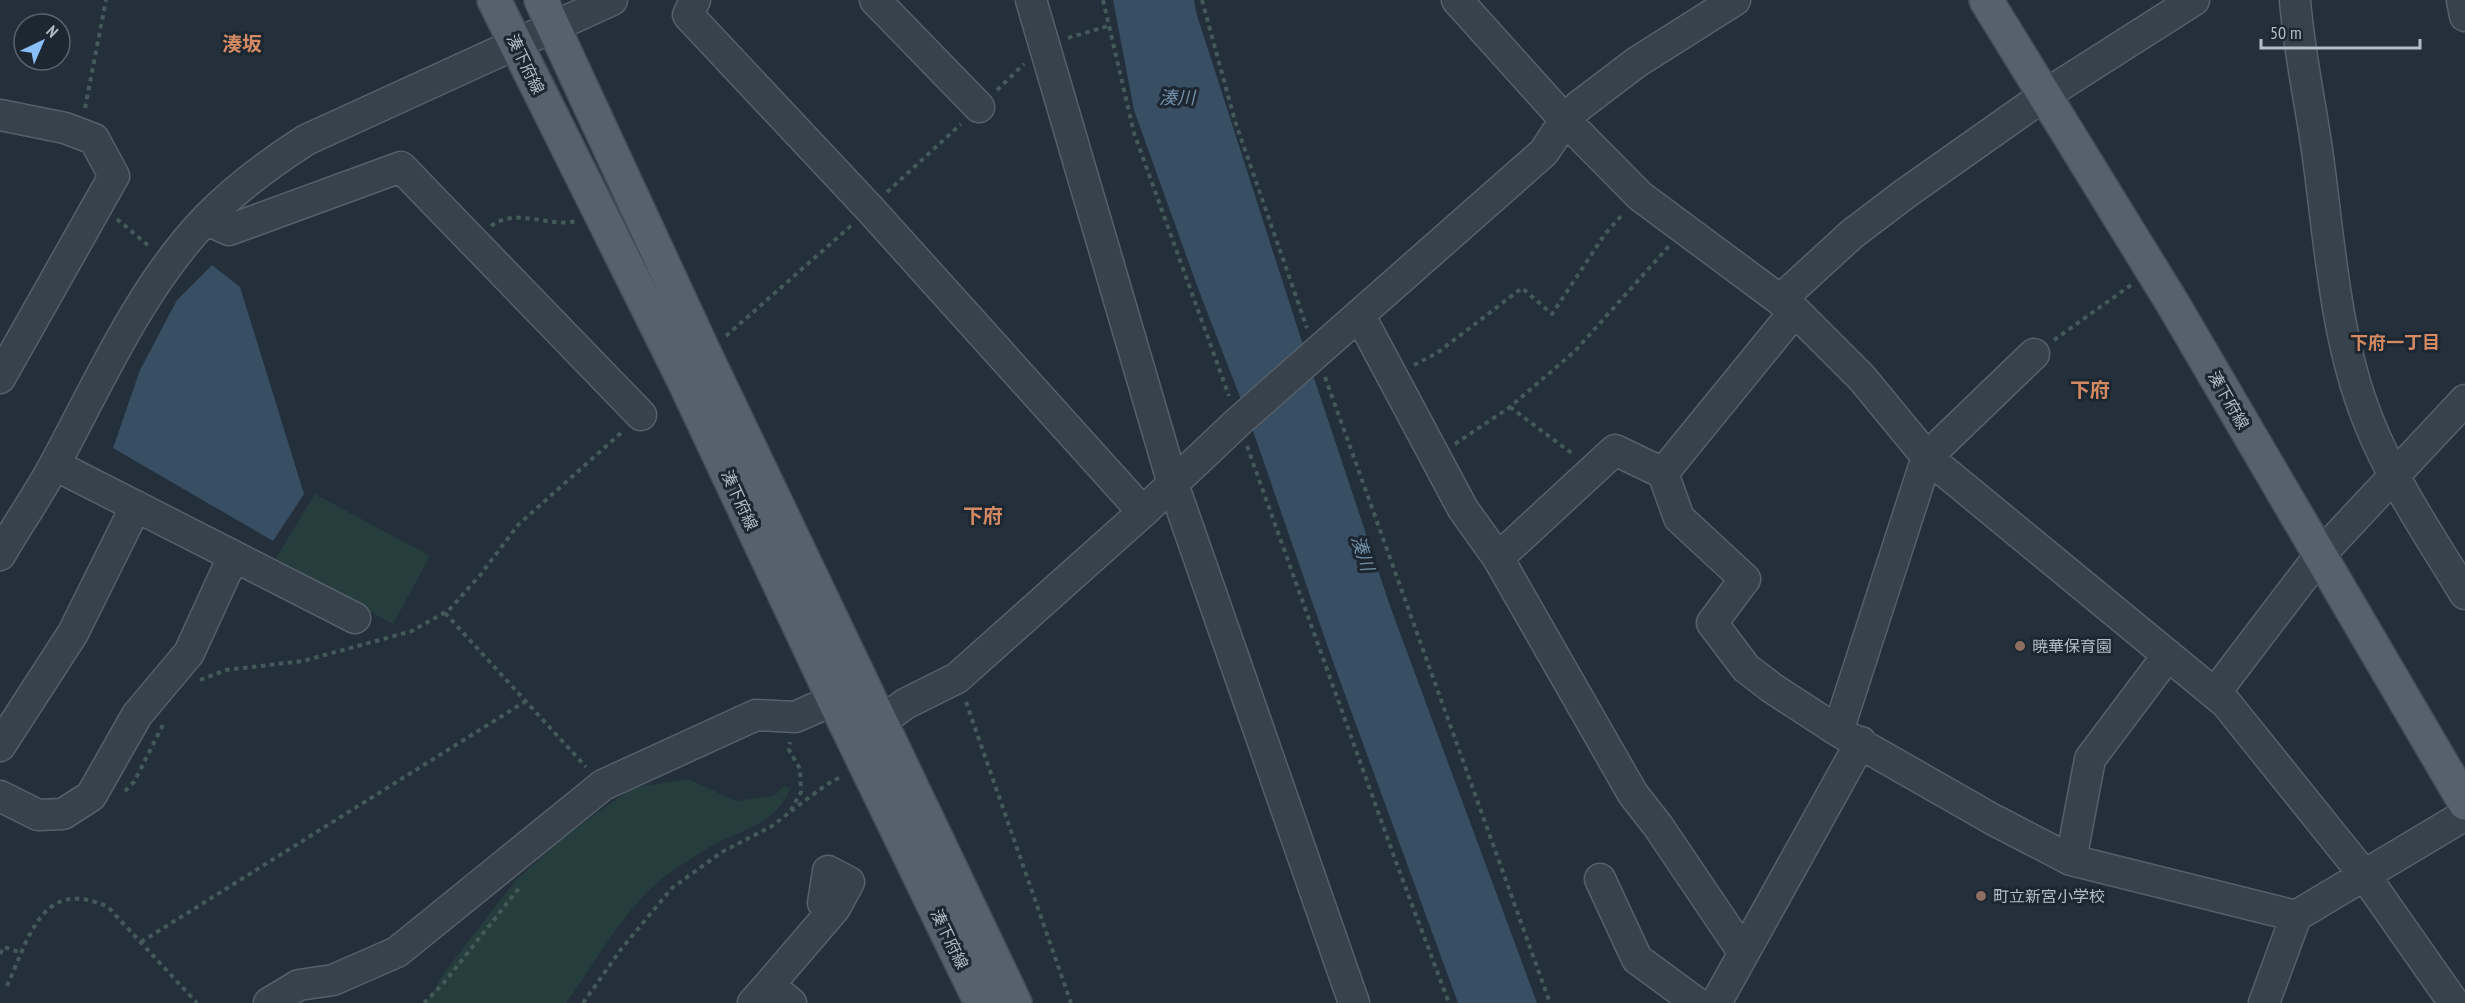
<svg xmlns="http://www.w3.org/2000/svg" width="2465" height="1003" font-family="'PT Sans Narrow','Noto Sans JP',sans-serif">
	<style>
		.green { fill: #253d3d }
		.water { fill: #374e63 }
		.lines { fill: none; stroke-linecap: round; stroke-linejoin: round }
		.minor-casing { stroke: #55606a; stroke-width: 33 }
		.major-casing { stroke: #404b55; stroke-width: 36 }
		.path { stroke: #43595a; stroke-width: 4; stroke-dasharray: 4.5 4.5; stroke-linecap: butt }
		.minor { stroke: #37424c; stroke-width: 30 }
		.major { stroke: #55616c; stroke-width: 33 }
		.education-dot { fill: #8d6e63; stroke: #1c2731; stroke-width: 2 }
		.labels { text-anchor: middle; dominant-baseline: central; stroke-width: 6; stroke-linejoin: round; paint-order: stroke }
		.street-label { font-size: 16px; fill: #b3bdc8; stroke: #1c2731 }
		.poi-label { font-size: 16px; fill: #b3bdc8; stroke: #1c2731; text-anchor: start }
		.water-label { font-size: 18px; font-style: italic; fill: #7391aa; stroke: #1c2731 }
		.neighbourhood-label { font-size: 18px; font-weight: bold; fill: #d38962; stroke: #1c2731 }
		.quarter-label { font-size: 20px; font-weight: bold; fill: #d38962; stroke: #1c2731 }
	</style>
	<rect width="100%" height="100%" fill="#23303c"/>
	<path class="green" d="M315,494L430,556L393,624L274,561Z
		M688,779L736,801L774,796L784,786L790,789C778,820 747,829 719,842C702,851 684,863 668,874C624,907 598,960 566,1003H426L446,970L516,880L565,836L632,788Z"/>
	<path class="water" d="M1113,0H1194L1196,12L1303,345L1390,606L1537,1003H1458L1332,659L1252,428L1196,283L1134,110Z
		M212,265L240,287L304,494L273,541L113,448L140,370L177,300Z"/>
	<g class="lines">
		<g class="minor-casing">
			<path id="minor" d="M695,0L688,15L870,209L1143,512
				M875,0L979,107
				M1031,0L1173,484L1354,1003
				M1457,0L1565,120L1640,196L1795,311L1862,378L1927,457L2226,703L2365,876L2454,1003
				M2295,0C2299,53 2311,105 2318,157C2330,245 2335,337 2368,420C2392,481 2431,538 2465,594
				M2462,0L2465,16
				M0,115L65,128L94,139L114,176L0,378
				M206,219L229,230L401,167L641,415
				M1780,300L1852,234L1906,193L2045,95L2194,0
				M1795,311L1663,473L1679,518L1745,579L1712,623L1746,668L1772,688L1838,731L1992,819L2071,860L2296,916
				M1360,316L1463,509L1498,558L1633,794L1658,826L1743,952
				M55,465L355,618
				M0,555C18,524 39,494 56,462C100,380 141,287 206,219C236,188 270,163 306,140L612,0
				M1498,558L1615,450L1663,473
				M2215,693L2320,555L2465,400
				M1838,731L1927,457L2034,354
				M0,746L73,633L136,506
				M0,796L38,815L63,814L91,796L137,715L189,653L233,557
				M2071,860L2090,759L2168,655
				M1600,879L1637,959L1697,1003
				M769,985L835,908L849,882L828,871L823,903L835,908
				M269,1003L299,985L333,980L397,952L603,785L756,715L795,717L834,700L882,721L905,704L957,678L1143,512L1238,422L1544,152L1565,120L1579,106L1637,62L1735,0
				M753,1003L769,985L791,1003
				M1716,1003L1861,742
				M2264,1003L2296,916L2465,815"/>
		</g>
		<g class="major-casing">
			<path id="major" d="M494,0L684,381L834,700L981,1003
				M541,0L705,354L1015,1003
				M1986,0L2173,304L2465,803"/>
		</g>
		<path class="path" d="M1103,0L1134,133L1229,396
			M1202,0L1235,121L1307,328
			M1068,38L1108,26
			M997,90L1024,64
			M85,108L106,0
			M887,192L961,124
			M117,219L150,247
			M491,226C516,207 549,228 577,221
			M726,336L853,224
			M2054,340L2131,285
			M1414,365L1437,353L1522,288L1552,314L1605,234L1623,214
			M1325,377L1550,1003
			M1510,407L1574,455
			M1455,444L1510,407L1575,351L1669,246
			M1247,446L1396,862L1449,1003
			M445,613L586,767
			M200,680L226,670L303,661L412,631L449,610L481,574L518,525L623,431
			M966,702L1071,1003
			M125,791L134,782L163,725
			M791,811L826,785L842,776
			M141,942L526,701
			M0,954L4,947L22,953
			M7,986C29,938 42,876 108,907L197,1003
			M424,1003L442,985L520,887
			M583,1003L622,948L672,888L722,852L772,826L790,812L801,792L800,769L789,750L790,742"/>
		<use href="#minor" class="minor"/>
		<use href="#major" class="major"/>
	</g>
	<g class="education-dot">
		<circle cx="2020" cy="646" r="6"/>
		<circle cx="1981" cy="896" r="6"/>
	</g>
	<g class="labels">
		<g class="street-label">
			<text transform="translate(526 64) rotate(64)">湊下府線</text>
			<text transform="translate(2229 400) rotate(60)">湊下府線</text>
			<text transform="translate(740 500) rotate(65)">湊下府線</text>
			<text transform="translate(950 939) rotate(64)">湊下府線</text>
		</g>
		<g class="poi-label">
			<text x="2032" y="646">暁華保育園</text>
			<text x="1993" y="896">町立新宮小学校</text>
		</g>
		<g class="water-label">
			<text x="1177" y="97">湊川</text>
			<text transform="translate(1363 553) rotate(72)">湊川</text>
		</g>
		<g class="neighbourhood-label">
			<text x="2395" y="342">下府一丁目</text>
		</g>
		<g class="quarter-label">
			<text x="242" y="44">湊坂</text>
			<text x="2090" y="390">下府</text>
			<text x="983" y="516">下府</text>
		</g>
	</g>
	<g transform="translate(42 42) rotate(44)"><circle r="28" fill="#1c2731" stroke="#58636d" stroke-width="1.5"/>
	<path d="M0-4.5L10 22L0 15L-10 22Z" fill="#89bef7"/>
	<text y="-9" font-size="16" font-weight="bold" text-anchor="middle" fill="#b3bdc8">N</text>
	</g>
	<path d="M2261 39v9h159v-9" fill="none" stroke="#b3bdc8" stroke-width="3"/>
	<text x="2270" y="39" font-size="18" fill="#b3bdc8" stroke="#1c2731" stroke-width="4.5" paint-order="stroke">50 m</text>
</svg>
